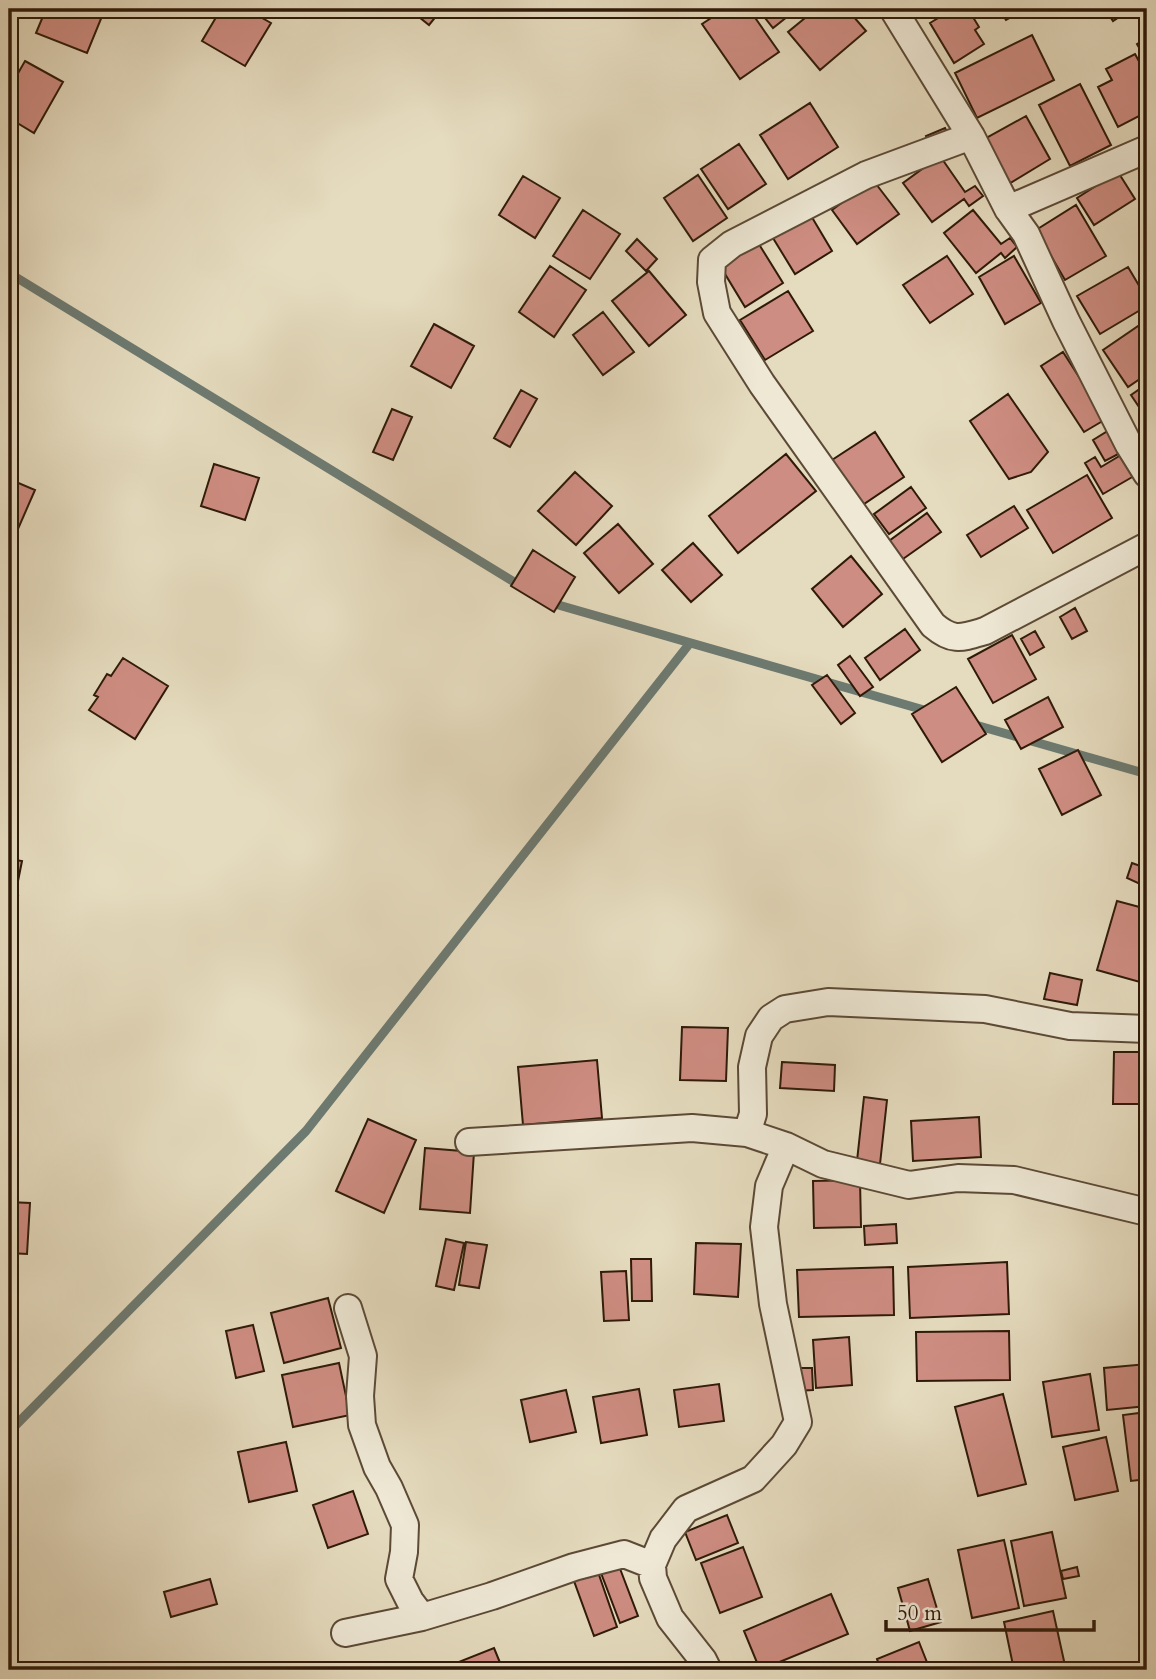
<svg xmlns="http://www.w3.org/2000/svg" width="1156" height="1679" font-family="Cardo,serif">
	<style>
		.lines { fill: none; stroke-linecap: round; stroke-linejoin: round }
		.stream { stroke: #6d7a71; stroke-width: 9 }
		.building { fill: #ce8d82; stroke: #2f1a09; stroke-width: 2 }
		.street-casing { stroke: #5c4a36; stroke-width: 30 }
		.street { stroke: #eee8d5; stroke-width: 26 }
	</style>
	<rect width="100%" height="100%" fill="#e5dbbe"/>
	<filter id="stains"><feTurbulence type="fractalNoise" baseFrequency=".00286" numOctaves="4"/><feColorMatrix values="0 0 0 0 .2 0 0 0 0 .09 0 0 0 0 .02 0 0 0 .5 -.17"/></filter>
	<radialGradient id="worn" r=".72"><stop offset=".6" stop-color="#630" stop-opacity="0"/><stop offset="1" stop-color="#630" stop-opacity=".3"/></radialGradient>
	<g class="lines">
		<path class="stream" d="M9,273L524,588
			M548,602L931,712
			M972,724L1147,774
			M9,1432L306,1131L690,643"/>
	</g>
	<path class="building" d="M46,9H105L87,53L36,33Z
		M221,9H248V10L271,23L245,66L202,41Z
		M409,9H442L429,25Z
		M725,9H749L779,52L740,79L702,24Z
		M758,9H797L773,28Z
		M816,9H847L866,31L820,70L788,32Z
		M953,9H968L979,27L975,30L984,44L954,63L930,23Z
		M999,9H1026L1006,20Z
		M1105,9H1131L1113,21Z
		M1032,35L1054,80L977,118L955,73Z
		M1147,38V61L1137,44Z
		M1135,54L1147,76V112L1118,127L1098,87L1112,80L1106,69Z
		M25,61L63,82L34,133L9,118V89Z
		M1080,84L1111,145L1070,166L1039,105Z
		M810,103L838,147L788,179L760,135Z
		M1026,116L1050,159L1007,185L981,141Z
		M945,128L950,139L931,148L926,136Z
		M739,144L766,184L728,209L701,169Z
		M940,156L965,192L975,186L983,196L969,206L964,199L932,222L903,183Z
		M1147,165V185L1139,170Z
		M1118,172L1135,199L1094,225L1077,198Z
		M698,175L727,218L693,241L664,198Z
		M523,176L560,198L535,238L499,215Z
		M873,180L899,214L857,244L832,210Z
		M1076,205L1106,256L1065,280L1036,230Z
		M583,210L620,234L590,279L553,256Z
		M973,210L1001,244L1010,238L1017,247L1005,258L1001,253L976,273L944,233Z
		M810,214L832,251L795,274L773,238Z
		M637,239L657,259L646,271L626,251Z
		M757,241L783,283L745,307L719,264Z
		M947,256L973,294L930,323L903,285Z
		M1014,256L1041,303L1005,324L979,277Z
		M550,266L586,290L554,337L519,312Z
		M1128,267L1147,299V306L1100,334L1077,296Z
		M649,271L686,315L649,346L612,301Z
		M788,291L813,331L765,360L740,320Z
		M603,312L634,352L603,375L573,335Z
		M1147,320V374L1128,387L1103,350Z
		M434,324L474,346L451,388L411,366Z
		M1063,352L1106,419L1084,432L1041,366Z
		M1147,384V426L1145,428L1140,420L1145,416L1131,395Z
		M521,390L537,399L510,447L494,438Z
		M1008,394L1048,452L1031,472L1009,479L970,421Z
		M392,409L412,417L393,460L373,452Z
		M1111,429L1124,451L1105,461L1093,440Z
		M875,432L904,477L861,506L832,460Z
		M786,454L816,491L738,553L709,516Z
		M1121,455L1134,476L1103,494L1085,463L1095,457L1101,467Z
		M214,464L259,478L245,520L201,506Z
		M575,472L612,506L576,545L538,511Z
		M1087,475L1112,518L1053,553L1027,510Z
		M9,479L35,490L14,538L9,535Z
		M911,487L926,508L889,534L874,514Z
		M1014,506L1028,528L981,557L967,535Z
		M927,513L941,532L903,559L889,541Z
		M618,524L653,564L619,593L584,553Z
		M693,543L722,575L691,602L662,570Z
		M533,550L575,577L554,612L511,586Z
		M851,556L882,594L843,627L812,589Z
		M1075,608L1087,631L1072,639L1060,617Z
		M905,629L920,650L880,680L865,658Z
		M1035,631L1044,647L1030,655L1021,639Z
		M1012,635L1036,679L993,703L968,659Z
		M850,656L873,687L860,696L838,665Z
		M123,658L168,686L135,739L89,710L98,697L94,695L107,674L111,676Z
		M827,675L855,713L841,724L812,685Z
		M956,687L986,734L942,762L912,714Z
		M1048,697L1063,727L1021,749L1005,720Z
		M1078,750L1101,795L1062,815L1039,769Z
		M9,859L22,861L18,881L9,879Z
		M1132,863L1146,868L1140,884L1127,878Z
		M9,893L18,896L9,924Z
		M1117,901L1147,909V984L1097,970Z
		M1050,973L1082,980L1077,1005L1044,999Z
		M682,1027L728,1028L726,1081L680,1080Z
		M1114,1052H1147V1104H1113Z
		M597,1060L602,1118L523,1125L518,1067Z
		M782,1062L835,1065L834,1091L780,1088Z
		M864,1097L887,1100L880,1164L857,1161Z
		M979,1117L981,1157L913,1161L911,1121Z
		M368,1119L416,1140L384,1213L336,1191Z
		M425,1148L474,1152L470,1213L420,1209Z
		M860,1180L861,1227L814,1228L813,1181Z
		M9,1202L30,1203L27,1254L9,1253Z
		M896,1224L897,1243L865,1245L864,1226Z
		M446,1239L464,1243L454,1290L436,1286Z
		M466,1242L487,1245L479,1288L459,1285Z
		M696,1243L741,1244L738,1297L694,1294Z
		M631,1259H651L652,1301H632Z
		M1007,1262L1009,1314L910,1318L908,1267Z
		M893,1267L894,1315L799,1317L797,1270Z
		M626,1271L629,1320L604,1321L601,1272Z
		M328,1298L341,1348L284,1363L271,1313Z
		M253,1325L264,1371L236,1378L226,1331Z
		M1009,1331L1010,1380L917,1381L916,1332Z
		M849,1337L852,1385L816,1388L813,1340Z
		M339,1363L350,1415L293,1427L282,1375Z
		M1147,1364V1406L1107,1410L1104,1368Z
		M793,1368H812L813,1390L795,1391Z
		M1090,1374L1099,1430L1052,1437L1043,1382Z
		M719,1384L724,1421L679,1427L674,1390Z
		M639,1389L647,1435L601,1443L593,1397Z
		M566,1390L576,1432L530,1442L521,1400Z
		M1003,1394L1026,1484L978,1496L955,1407Z
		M1147,1412V1479L1131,1481L1123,1415Z
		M1106,1437L1118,1491L1075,1500L1063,1447Z
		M286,1442L297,1491L249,1502L238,1452Z
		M353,1491L368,1534L328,1548L313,1505Z
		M727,1515L738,1543L696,1560L685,1532Z
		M1052,1532L1066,1598L1024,1606L1011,1541Z
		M1004,1540L1019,1608L972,1618L958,1550Z
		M743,1547L762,1597L720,1613L701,1563Z
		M619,1566L638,1616L620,1623L601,1573Z
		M1077,1567L1079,1576L1063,1579L1061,1571Z
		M598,1572L617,1627L594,1636L574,1581Z
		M210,1579L217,1604L171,1617L164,1592Z
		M928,1579L941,1622L910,1631L898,1588Z
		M831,1594L848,1634L760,1670L744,1631Z
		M1053,1611L1066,1670H1014L1004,1622Z
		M919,1642L930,1670H881L877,1659Z
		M494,1648L503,1670H447L446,1667Z"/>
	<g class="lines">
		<g class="street-casing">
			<path id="street" d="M893,9L971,136L1008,209L1026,234L1066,321L1129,445L1147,474
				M971,136L866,175L732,244L712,260L711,282L717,313L762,384L933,625C953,642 961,638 985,631L1147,546
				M1008,209L1147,149
				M747,1133L753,1114L752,1067L759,1036L771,1018L785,1009L828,1002L985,1009L1070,1026L1147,1029
				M469,1142L692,1128L747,1133L786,1146L823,1164L909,1185L958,1178L1014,1180L1147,1212
				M348,1308L363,1356L360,1396L362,1425L377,1467L389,1488L405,1525L404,1552L399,1579L410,1601L422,1617
				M345,1633L422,1617L492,1596L574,1567L624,1554L652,1565
				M708,1670L703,1660L670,1618L653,1578L652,1565L663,1539L686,1509L753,1479L784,1445L798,1422L773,1304L764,1227L769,1186L786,1146"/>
		</g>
		<use href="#street" class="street"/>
	</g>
	<rect width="1156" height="1679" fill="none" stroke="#e5dbbe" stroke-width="35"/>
	<rect x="10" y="10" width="1135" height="1658" fill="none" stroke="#2f1a09" stroke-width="3.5"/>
	<rect x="18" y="18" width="1121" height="1644" fill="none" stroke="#2f1a09" stroke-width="2"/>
	<path d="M886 1620v10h208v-10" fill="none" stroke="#2f1a09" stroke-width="3.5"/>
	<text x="897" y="1620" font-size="21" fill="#2f1a09" stroke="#eee8d5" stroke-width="5" paint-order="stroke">50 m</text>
	<rect width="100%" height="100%" filter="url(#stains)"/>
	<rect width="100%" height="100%" fill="url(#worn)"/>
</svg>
